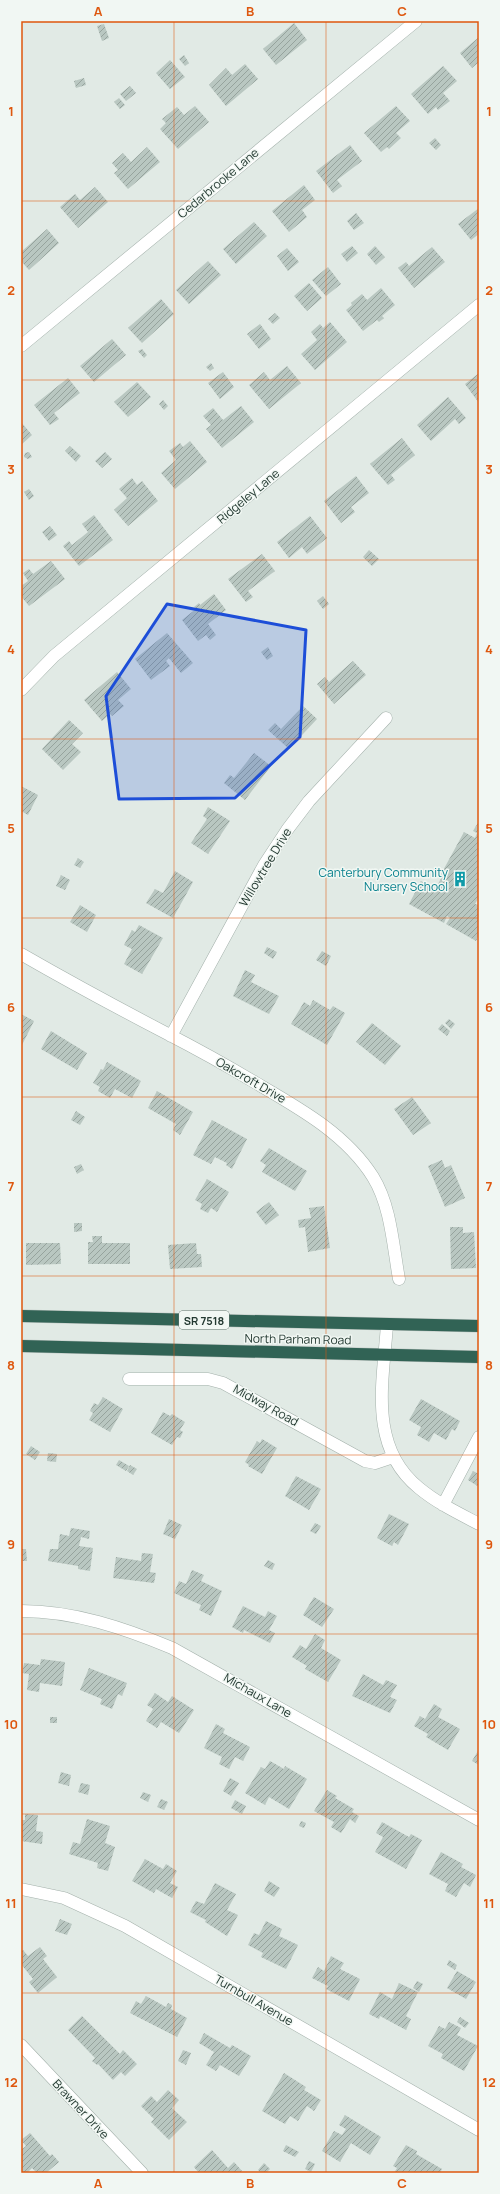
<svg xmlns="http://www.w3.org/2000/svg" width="500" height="2194" font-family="Manrope,sans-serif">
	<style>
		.building { fill: url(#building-hatch) }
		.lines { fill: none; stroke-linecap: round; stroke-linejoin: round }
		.minor-casing { stroke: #a4b1ab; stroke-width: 13 }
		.highway-casing { stroke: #bdc4c1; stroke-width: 13 }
		.minor { stroke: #fff; stroke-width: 12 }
		.highway { stroke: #316355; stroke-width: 12 }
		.marked { fill: #1d4ed8; fill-opacity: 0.2; stroke: #1d4ed8; stroke-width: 3; stroke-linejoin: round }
		.grid { fill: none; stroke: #de570e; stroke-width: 1; stroke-opacity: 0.55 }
		.labels { text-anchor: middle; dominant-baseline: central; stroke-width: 3; stroke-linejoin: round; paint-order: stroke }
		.shield { fill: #f1f7f3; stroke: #61726b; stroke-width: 1 }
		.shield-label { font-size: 11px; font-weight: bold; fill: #233931 }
		.street-label { font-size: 12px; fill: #233931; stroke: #f1f7f3 }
		.culture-label { font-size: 12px; fill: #0d838f; stroke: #f1f7f3; text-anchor: end }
		.neatline { fill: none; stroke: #de570e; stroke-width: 1.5 }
		.grid-label { font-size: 13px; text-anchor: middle; font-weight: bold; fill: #de570e }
	</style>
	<defs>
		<pattern id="building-hatch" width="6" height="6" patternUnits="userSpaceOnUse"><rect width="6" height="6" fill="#b9c7c1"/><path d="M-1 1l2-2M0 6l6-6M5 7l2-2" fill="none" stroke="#96a39d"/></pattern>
	</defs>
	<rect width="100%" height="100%" fill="#e1eae5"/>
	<path class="building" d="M294,23L307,40L276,65L263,49Z
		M104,24L109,38L102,41L97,26Z
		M479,37V62L472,68L460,53Z
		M184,55L189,63L185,66L179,59Z
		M170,60L185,77L170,89L156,73Z
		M245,64L258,79L226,106L209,85L226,68L232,75Z
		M443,66L457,81L443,93L450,101L438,110L436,107L428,114L411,94Z
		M84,78L86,85L76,88L74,81Z
		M130,86L136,93L126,101L120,94Z
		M119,98L125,105L120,109L114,102Z
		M195,106L209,122L178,149L160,129L166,123L162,119L177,107L184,115Z
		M396,106L410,121L396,133L401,138L389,149L387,147L381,152L364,133Z
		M435,138L441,145L436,150L429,143Z
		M350,145L362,161L337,180L342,186L333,193L316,171Z
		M147,147L160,162L128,189L114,173L118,170L112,163L123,153L131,162Z
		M304,185L315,200L302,210L307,217L289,232L272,211Z
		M95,187L108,202L78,228L60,207L75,194L80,200Z
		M479,208V234L471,240L458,224Z
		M356,213L364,223L354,230L347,221Z
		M254,222L267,236L236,264L223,249Z
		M47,229L59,243L29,270L21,261V252Z
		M352,246L358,253L347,262L341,254Z
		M375,246L385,257L376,265L367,254Z
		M432,247L445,262L414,288L398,268L406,262L409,266Z
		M287,248L299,262L288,271L277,256Z
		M208,261L221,275L189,304L176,290Z
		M328,267L341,284L326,296L312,280Z
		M309,283L322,298L307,311L294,296Z
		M381,288L395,305L382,316L384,318L379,322L377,320L363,331L346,310L352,305L351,303L362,294L367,300Z
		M161,299L174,314L142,343L128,328Z
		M275,313L280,318L273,324L268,319Z
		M330,322L347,342L315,370L301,354L317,340L311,332L320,324L323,328Z
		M260,324L271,339L259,349L247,334Z
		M112,339L126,355L94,382L80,366Z
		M142,349L147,355L144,358L138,351Z
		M211,363L214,368L210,371L206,367Z
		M287,366L301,383L269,409L249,385L264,372L270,380Z
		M223,372L234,387L220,399L208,383Z
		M479,373V403L465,384Z
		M68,378L80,393L54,413L59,419L50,425L34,405Z
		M137,382L151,397L128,417L114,402Z
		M448,397L466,418L459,424L455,419L431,441L417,425Z
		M163,400L168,406L164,410L159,404Z
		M241,406L254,422L222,448L206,429L211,425L203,416L213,408L223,420Z
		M21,422L32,435L21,445Z
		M402,438L415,455L391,475L395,480L388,485L370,464Z
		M190,441L207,462L175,489L161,473L176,460L169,451L180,443L183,447Z
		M70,446L81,456L76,462L65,451Z
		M29,452L32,457L28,459L24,457L25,453Z
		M105,452L112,459L102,468L95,461Z
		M356,476L369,493L351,507L355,512L341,523L324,501Z
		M132,478L137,485L142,481L158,501L128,526L114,510L127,498L119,489Z
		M29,489L34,496L29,500L24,492Z
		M94,515L113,540L79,566L63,546L69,541L72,545L88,532L82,524Z
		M310,516L327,538L307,554L302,547L289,558L277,542Z
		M50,526L57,535L49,541L42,532Z
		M369,550L379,559L372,566L363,557Z
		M262,554L275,571L248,591L253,597L246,602L228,579Z
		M51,561L65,579L29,606L21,596V586L28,581L23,573L29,569L33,574Z
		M214,594L226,610L208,624L216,635L210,640L206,635L198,641L182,620L196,609L194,607L199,603L200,605Z
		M323,596L329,604L323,609L317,601Z
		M167,633L193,663L181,673L169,658L166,661L170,666L151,680L135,659Z
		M268,647L273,656L267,660L261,652Z
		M353,661L366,675L334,704L317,684L325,677L329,682Z
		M117,672L131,689L118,700L124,706L112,716L110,714L102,721L84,700Z
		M303,706L317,719L289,749L268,730L275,723L281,729Z
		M69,720L83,733L72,744L81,752L63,770L42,749Z
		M254,753L271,766L245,800L224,783L230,775L234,778Z
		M21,786L38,795L28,815L21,811Z
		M208,807L230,821L208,854L191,843L207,819L203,816Z
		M479,821V897L475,904L479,905V935L476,941L446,924L450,918L447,916L444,923L409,904L421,881L435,889L442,877L440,876L464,832L475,838L477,833L473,831Z
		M78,858L84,862L80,868L74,865Z
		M175,871L193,882L173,918L146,903L155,889L163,893Z
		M61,875L70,880L65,890L56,886Z
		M80,905L96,915L87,932L70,922Z
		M139,925L163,938L142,974L124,964L132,949L124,945L132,930L135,932Z
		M267,947L277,952L273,959L264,953Z
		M322,951L331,956L326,966L316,960Z
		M245,970L255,975L251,982L279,996L269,1014L233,996Z
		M313,1000L330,1010L333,1006L345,1013L327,1045L291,1024L304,1002L310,1006Z
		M21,1014L34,1021L22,1045H21Z
		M449,1019L455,1024L451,1029L445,1023Z
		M372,1023L401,1046L385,1065L356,1042Z
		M442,1024L450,1031L447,1036L438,1029Z
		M51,1031L87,1053L77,1070L41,1049Z
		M107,1062L141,1081L132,1098L115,1089L110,1098L98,1091L100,1087L93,1083L101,1069L103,1070Z
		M157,1091L193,1112L180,1135L173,1130L176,1124L148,1108Z
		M412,1097L431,1123L413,1135L394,1109Z
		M76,1111L85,1117L80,1125L71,1120Z
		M212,1120L247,1139L232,1169L226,1165L227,1163L215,1157L211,1164L193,1155Z
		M269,1148L307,1171L295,1191L262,1172L266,1165L260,1161Z
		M442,1160L445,1168L451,1165L465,1198L445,1207L428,1166Z
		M81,1164L84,1170L77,1174L74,1167Z
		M207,1179L229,1192L217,1212L211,1208L208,1213L200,1209L202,1204L195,1200Z
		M269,1202L279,1215L266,1225L256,1212Z
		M324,1206L330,1248L308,1252L305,1227L299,1228L298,1220L311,1218L309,1208Z
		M74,1223H82V1231L74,1232Z
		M450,1227H463V1233L474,1232L476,1268L451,1269Z
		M92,1236H102V1243H130V1264H88V1242H93Z
		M26,1243H60L61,1264L26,1265Z
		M196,1243L197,1254H201L202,1267L170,1269L168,1245Z
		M103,1397L123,1409L110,1432L89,1420L93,1413L90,1411L94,1403L98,1405Z
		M421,1399L460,1421L455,1431L452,1429L446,1440L434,1433L429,1442L417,1435L421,1427L409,1420Z
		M163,1412L170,1416L172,1414L185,1422L180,1430L183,1432L180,1438L177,1437L172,1445L151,1433Z
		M262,1439L277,1448L262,1474L248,1466L249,1465L245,1462L257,1441L260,1443Z
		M31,1446L40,1452L35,1460L26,1454Z
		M48,1453L57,1454L56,1462L47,1461Z
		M119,1460L129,1466L126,1471L116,1465Z
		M130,1465L137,1469L133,1475L127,1471Z
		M473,1471L479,1474V1487L468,1480Z
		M296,1476L321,1489L309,1510L285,1496Z
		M389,1514L409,1524L398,1545L394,1542L392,1546L377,1538Z
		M169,1519L182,1525L175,1539L163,1534Z
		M315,1523L321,1526L316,1534L310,1531Z
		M71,1528L90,1531L89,1539L81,1537L79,1546L93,1548L90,1571L78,1569V1566L48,1561L50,1549H58L60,1534L69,1536Z
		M21,1549H26L27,1561H21Z
		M142,1553L153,1554L150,1572L156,1573L154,1583L113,1578L116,1557L141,1561Z
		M268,1560L275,1564L272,1570L264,1566Z
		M192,1570L204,1575L201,1581L222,1591L211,1616L199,1610L201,1605L174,1593L179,1581L186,1584Z
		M314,1597L334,1609L322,1627L303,1615Z
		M243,1606L265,1617L268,1611L277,1616L269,1630L275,1633L270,1643L244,1630L243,1633L232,1627Z
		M315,1634L325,1640L321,1648L341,1660L328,1682L305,1669L307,1666L292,1657L300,1645L306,1649Z
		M41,1659L65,1662L62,1686L40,1683L39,1692L27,1690L29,1674L22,1673L24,1663L40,1665Z
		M89,1668L127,1683L122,1696L118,1694L112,1709L100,1704L102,1699L80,1690Z
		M363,1674L383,1685L386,1680L397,1685L390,1697L397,1700L390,1713L352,1696Z
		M155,1693L168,1702L172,1696L194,1710L179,1733L161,1722L157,1728L146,1721L153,1709L147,1705Z
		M434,1704L442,1709L438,1717L460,1729L448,1750L426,1737L428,1734L414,1726L420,1716L425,1719Z
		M50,1717H57V1723H50Z
		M216,1724L225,1729L223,1733L250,1747L243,1761L235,1757L229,1769L219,1764L222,1757L204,1748Z
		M479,1749V1765L472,1761Z
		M270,1761L284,1769L285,1766L307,1779L289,1809L269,1797L265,1805L245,1793L261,1767L265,1769Z
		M61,1772L71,1775L69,1786L58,1783Z
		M230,1778L239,1783L231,1796L223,1791Z
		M81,1783L90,1785L88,1795L78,1792Z
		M327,1790L337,1796L335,1798L354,1809L352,1812L359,1816L355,1823L350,1819L341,1833L331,1827L334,1822L314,1811Z
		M143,1792L151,1795L148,1802L140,1798Z
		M161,1799L168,1802L164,1810L157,1807Z
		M235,1800L246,1806L242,1814L231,1808Z
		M25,1814L38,1815L36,1831L43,1832L42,1844L21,1841V1820H25Z
		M87,1819L110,1826L105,1843L115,1847L108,1871L97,1868L98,1863L69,1854L73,1842L80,1844Z
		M301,1821L306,1823L304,1828L299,1826Z
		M382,1822L409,1837L411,1834L422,1840L406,1869L375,1852L383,1837L376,1833Z
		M441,1852L463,1864L461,1867L476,1875L470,1887L464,1883L456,1897L445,1891L448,1884L429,1874Z
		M145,1859L163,1869L166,1864L177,1871L170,1883L178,1887L172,1898L156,1889L154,1893L132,1881Z
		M269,1881L280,1888L274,1897L264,1891Z
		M215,1883L236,1894L227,1910L238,1915L227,1936L205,1922L206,1920L190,1912L196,1901L204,1904Z
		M60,1919L72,1924L67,1935L55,1931Z
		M266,1921L282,1929L279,1936L298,1945L286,1969L261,1957L263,1953L248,1945L254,1933L259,1935Z
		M40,1947L47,1956L43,1959L57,1977L38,1993L29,1982L33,1979L21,1964V1951L23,1950L28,1956Z
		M331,1956L344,1963L340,1969L360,1979L349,2001L326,1989L328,1986L312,1978L318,1967L324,1971Z
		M449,1960L457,1965L455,1970L447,1965Z
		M457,1971L476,1982L466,1999L447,1988Z
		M417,1981L423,1984L419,1992L413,1988Z
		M399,1983L418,1992L406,2016L411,2019L406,2030L380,2016L379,2019L369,2014L380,1992L392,1999Z
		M146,1996L166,2007L168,2003L172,2005L171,2009L187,2018L177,2037L130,2013L136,2001L141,2004Z
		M82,2016L120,2054L123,2050L137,2064L125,2076L121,2072L113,2080L98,2064L97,2065L92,2061L95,2058L68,2030Z
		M460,2017L469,2023L465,2028L457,2022Z
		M449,2022L461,2028L457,2035L478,2046L464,2071L441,2058L443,2054L428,2046L439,2026L445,2029Z
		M204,2033L230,2048L232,2045L251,2056L239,2076L220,2065L216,2071L206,2065L214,2052L199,2043Z
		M183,2050L191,2053L186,2065L178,2061Z
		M284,2073L306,2087L304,2090L321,2100L314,2111L307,2106L298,2121L290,2116L285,2124L262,2111Z
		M168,2090L179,2100L172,2108L187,2122L169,2140L151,2122L154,2119L141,2106L151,2096L157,2102Z
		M345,2115L381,2137L370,2155L351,2143L340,2162L322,2151L334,2131L342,2135L346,2129L339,2125Z
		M30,2133L50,2156L52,2154L59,2162L46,2173H37L32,2168L27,2173L21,2172V2150L26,2146L21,2140Z
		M286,2145L299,2152L295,2157L283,2151Z
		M406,2145L417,2151L416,2154L442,2169L440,2173H394L397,2168L393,2166Z
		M212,2150L228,2168L234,2162L242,2171L240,2173H199L194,2167Z
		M309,2161L315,2164L311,2172L305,2169Z
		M264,2163L270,2169L266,2173H261L258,2170Z"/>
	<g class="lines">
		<g class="minor-casing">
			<path id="minor" d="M21,346L416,21
				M21,690L54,656L479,305
				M21,954C68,981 116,1007 164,1032C195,1048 226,1065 256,1083C299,1108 346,1134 373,1177C391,1206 393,1246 399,1279
				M171,1036L264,865L287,830L309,801L386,718
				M387,1325C383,1382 368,1447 419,1488C437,1503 458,1513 479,1524
				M129,1379H208L223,1383L365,1461L375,1463L393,1457
				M443,1505L479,1437
				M21,1611C74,1611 124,1628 172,1648L479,1820
				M21,1889L64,1898L125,1926L479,2130
				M21,2045L142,2173"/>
		</g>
		<g class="highway-casing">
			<path id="highway" d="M21,1316L479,1326
				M21,1346L479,1357"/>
		</g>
		<use href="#minor" class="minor"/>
		<use href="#highway" class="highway"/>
	</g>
	<path class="marked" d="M167,604L306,630L300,737L235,798L119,799L106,696Z"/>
	<path class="grid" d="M174,21V2173M326,21V2173M21,201H479M21,380H479M21,560H479M21,739H479M21,918H479M21,1097H479M21,1276H479M21,1455H479M21,1634H479M21,1814H479M21,1993H479"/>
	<defs>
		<g id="building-bare" transform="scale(1.2)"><path d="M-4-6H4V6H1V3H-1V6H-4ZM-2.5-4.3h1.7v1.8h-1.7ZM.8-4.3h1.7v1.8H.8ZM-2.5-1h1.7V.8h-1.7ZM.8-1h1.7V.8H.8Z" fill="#0f9aa8" stroke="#f1f7f3" stroke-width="2.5" paint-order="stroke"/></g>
	</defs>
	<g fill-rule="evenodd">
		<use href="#building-bare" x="460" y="879"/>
	</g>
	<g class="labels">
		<rect class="shield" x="179" y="1311" width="50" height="18" rx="3"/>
		<g class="shield-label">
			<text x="204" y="1320">SR 7518</text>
		</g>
		<g class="street-label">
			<text transform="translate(218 183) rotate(-40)">Cedarbrooke Lane</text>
			<text transform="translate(248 496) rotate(-40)">Ridgeley Lane</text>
			<text transform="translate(265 867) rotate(-59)">Willowtree Drive</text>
			<text transform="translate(251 1080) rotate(30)">Oakcroft Drive</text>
			<text transform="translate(298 1339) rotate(1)">North Parham Road</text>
			<text transform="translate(266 1405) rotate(29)">Midway Road</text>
			<text transform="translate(258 1695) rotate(30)">Michaux Lane</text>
			<text transform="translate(254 2000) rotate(30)">Turnbull Avenue</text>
			<text transform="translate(81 2109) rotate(47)">Brawner Drive</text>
		</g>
		<g class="culture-label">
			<text x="448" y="872">Canterbury Community<tspan x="448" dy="14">Nursery School</tspan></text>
		</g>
	</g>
	<rect width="500" height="2194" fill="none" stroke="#f1f7f3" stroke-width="44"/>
	<rect x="22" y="22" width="456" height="2150" class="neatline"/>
	<g class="grid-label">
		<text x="98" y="16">A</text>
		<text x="250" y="16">B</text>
		<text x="402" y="16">C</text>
		<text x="11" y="116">1</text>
		<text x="489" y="116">1</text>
		<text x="11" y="295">2</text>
		<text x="489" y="295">2</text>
		<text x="11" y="474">3</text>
		<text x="489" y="474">3</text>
		<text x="11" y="654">4</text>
		<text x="489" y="654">4</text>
		<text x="11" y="833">5</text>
		<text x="489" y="833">5</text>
		<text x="11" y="1012">6</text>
		<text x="489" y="1012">6</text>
		<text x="11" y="1191">7</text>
		<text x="489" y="1191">7</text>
		<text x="11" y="1370">8</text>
		<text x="489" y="1370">8</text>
		<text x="11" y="1549">9</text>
		<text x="489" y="1549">9</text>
		<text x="11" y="1729">10</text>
		<text x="489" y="1729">10</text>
		<text x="11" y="1908">11</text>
		<text x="489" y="1908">11</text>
		<text x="11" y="2087">12</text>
		<text x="489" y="2087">12</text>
		<text x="98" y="2188">A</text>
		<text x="250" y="2188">B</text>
		<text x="402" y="2188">C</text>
	</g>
</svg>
